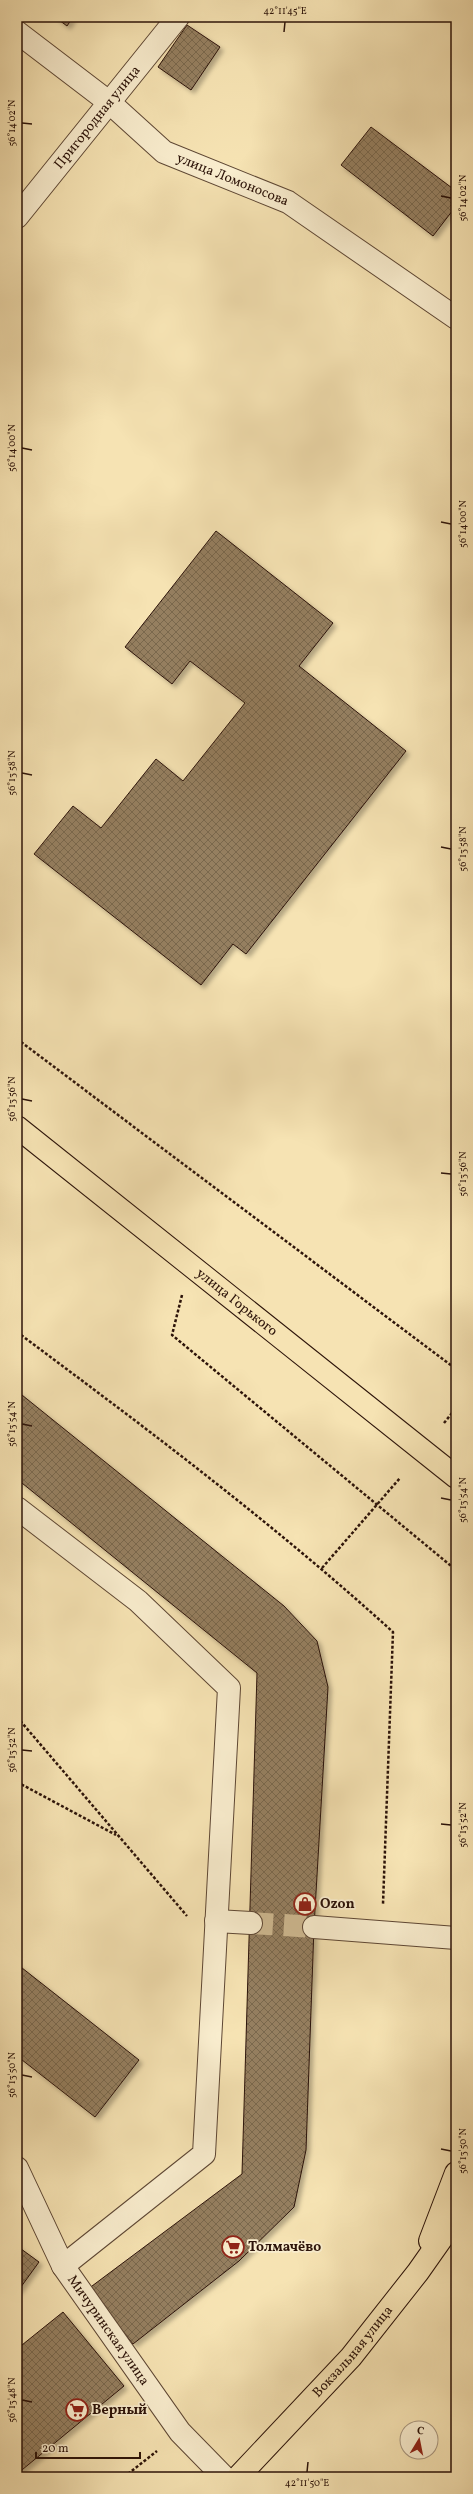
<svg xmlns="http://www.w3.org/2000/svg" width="473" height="2494" font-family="Vollkorn,serif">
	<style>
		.building { fill: url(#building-cross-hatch); stroke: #2c1309; filter: url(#shadow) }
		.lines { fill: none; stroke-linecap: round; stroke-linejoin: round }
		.minor-tunnel { stroke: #ceb991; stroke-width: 22; stroke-dasharray: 22 11; stroke-linecap: butt }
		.minor-casing { stroke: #5e4734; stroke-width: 24 }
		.major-casing { stroke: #2c1309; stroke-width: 24 }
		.path { stroke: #2c1309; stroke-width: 2.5; stroke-dasharray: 3 2; stroke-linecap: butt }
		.minor { stroke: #f9edce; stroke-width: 22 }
		.major { stroke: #f6e3b3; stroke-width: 22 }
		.ticks { fill: none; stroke: #2c1309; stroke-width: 1.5 }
		.labels { text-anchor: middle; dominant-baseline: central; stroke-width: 3.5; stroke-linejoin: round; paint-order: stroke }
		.street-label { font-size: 14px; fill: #2c1309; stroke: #f9edce }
		.poi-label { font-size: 14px; font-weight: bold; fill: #2c1309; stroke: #f9edce; text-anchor: start }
		.neatline { fill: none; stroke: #2c1309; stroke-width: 1.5 }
		.ticks-label { font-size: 10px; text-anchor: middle; fill: #2c1309 }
	</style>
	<defs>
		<pattern id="building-cross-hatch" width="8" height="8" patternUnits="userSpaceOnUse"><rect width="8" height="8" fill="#957f61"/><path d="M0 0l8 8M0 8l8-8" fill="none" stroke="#7a674e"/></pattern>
		<filter id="shadow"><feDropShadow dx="3.5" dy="3.5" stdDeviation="2" flood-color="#0004"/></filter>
	</defs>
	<rect width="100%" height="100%" fill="#f6e3b3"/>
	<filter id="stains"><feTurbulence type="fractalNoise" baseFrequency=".005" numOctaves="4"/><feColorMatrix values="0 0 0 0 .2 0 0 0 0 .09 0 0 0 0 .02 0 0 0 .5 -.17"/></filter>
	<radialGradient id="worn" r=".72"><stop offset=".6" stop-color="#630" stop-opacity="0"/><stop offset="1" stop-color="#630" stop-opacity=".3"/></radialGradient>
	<path class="building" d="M55,17H73L67,26Z
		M187,25L220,47L191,90L158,67Z
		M371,127L456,191V206L433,236L341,165Z
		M216,531L333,623L299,666L406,751L246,954L233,944L201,985L34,854L73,806L101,828L156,759L183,781L245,703L190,661L172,684L125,647Z
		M17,1391L284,1606L317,1641L328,1687L314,1927L306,2150L294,2207L239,2261L133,2344L88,2289L242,2174L257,1673L17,1479Z
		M17,1964L139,2060L95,2117L17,2056Z
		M17,2246L39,2262L18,2291H17Z
		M63,2312L124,2386L17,2474V2349Z"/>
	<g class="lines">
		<path class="minor-tunnel" d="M251,1923L314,1927"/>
		<g class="minor-casing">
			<g id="minor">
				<path id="s1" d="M17,32L110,103L164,152L288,202L456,318"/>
				<path id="s2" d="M17,217L178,17"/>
				<path d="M17,1508L138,1601L229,1688L204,2154L63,2266"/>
				<path d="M216,1921L251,1923"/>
				<path d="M314,1927L456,1938"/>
				<path id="s3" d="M17,2168L63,2266L180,2432L224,2477"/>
			</g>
		</g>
		<g class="major-casing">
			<g id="major">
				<path id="s4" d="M17,1127L456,1477"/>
				<path d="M430,2241L456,2173"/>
				<path id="s5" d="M238,2477L351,2357L418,2272L456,2218"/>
			</g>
		</g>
		<path class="path" d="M17,1039L456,1369
			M182,1295L172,1335L456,1570
			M17,1332C146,1428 274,1524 393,1632L383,1904
			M444,1423L456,1408
			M322,1568L400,1478
			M17,1717L187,1916
			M17,1782L116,1835
			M124,2477L157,2451"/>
		<use href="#minor" class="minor"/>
		<use href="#major" class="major"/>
	</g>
	<path class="ticks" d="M284,32L285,22M22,123L32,124M441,196L451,198M22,448L32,450M441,522L451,524M22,773L32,775M441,847L451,849M22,1099L32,1101M441,1173L451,1174M22,1424L32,1426M441,1498L451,1500M22,1750L32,1751M441,1824L451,1825M22,2075L32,2077M441,2149L451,2151M22,2400L32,2402M307,2472L308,2462"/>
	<defs>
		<g id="shop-ring" transform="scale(1.15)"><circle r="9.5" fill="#f9edce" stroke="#8f2418" stroke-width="1.5"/><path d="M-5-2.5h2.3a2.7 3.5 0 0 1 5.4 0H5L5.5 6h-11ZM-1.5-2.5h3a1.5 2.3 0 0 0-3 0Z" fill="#8f2418"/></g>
		<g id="supermarket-ring" transform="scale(1.15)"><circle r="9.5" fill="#f9edce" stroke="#8f2418" stroke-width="1.5"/><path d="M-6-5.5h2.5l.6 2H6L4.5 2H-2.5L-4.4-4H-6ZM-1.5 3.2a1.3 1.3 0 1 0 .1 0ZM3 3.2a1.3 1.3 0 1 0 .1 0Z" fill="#8f2418"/></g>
	</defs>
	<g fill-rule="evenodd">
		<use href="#shop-ring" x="305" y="1904"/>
		<use href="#supermarket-ring" x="233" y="2247"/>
		<use href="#supermarket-ring" x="77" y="2410"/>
	</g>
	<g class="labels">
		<g class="street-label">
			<text stroke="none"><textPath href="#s2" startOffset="128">Пригородная улица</textPath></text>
			<text stroke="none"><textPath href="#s1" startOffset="264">улица Ломоносова</textPath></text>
			<text stroke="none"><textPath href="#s4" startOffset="281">улица Горького</textPath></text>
			<text stroke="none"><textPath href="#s3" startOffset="187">Мичуринская улица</textPath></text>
			<text stroke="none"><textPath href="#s5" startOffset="170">Вокзальная улица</textPath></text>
		</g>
		<g class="poi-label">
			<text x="320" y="1904">Ozon</text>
			<text x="248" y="2247">Толмачёво</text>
			<text x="92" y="2410">Верный</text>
		</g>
	</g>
	<rect width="473" height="2494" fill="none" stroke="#f6e3b3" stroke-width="44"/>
	<g transform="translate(419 2440) rotate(10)"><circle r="19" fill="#f9edce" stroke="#a7967f"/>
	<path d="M0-3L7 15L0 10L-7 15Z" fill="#8f2418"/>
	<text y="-6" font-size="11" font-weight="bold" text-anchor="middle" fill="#2c1309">С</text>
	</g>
	<path d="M36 2452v6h104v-6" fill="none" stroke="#2c1309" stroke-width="2"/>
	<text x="42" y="2452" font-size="12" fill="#2c1309" stroke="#f9edce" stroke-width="3" paint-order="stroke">20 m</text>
	<rect x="22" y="22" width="429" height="2450" class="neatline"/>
	<g class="ticks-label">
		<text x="285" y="14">42°11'45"E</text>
		<text transform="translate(11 123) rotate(-90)" y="4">56°14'02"N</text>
		<text transform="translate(462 198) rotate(-90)" y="4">56°14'02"N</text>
		<text transform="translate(11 448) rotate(-90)" y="4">56°14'00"N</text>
		<text transform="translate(462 524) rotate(-90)" y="4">56°14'00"N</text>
		<text transform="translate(11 773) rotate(-90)" y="4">56°13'58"N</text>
		<text transform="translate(462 849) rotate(-90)" y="4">56°13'58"N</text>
		<text transform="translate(11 1099) rotate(-90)" y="4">56°13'56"N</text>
		<text transform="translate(462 1174) rotate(-90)" y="4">56°13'56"N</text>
		<text transform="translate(11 1424) rotate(-90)" y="4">56°13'54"N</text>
		<text transform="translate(462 1500) rotate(-90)" y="4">56°13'54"N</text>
		<text transform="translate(11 1750) rotate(-90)" y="4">56°13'52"N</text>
		<text transform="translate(462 1825) rotate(-90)" y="4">56°13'52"N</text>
		<text transform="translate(11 2075) rotate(-90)" y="4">56°13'50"N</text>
		<text transform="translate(462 2151) rotate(-90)" y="4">56°13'50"N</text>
		<text transform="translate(11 2400) rotate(-90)" y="4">56°13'48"N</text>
		<text x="307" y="2486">42°11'50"E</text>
	</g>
	<rect width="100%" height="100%" filter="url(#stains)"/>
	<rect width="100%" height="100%" fill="url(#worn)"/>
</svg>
